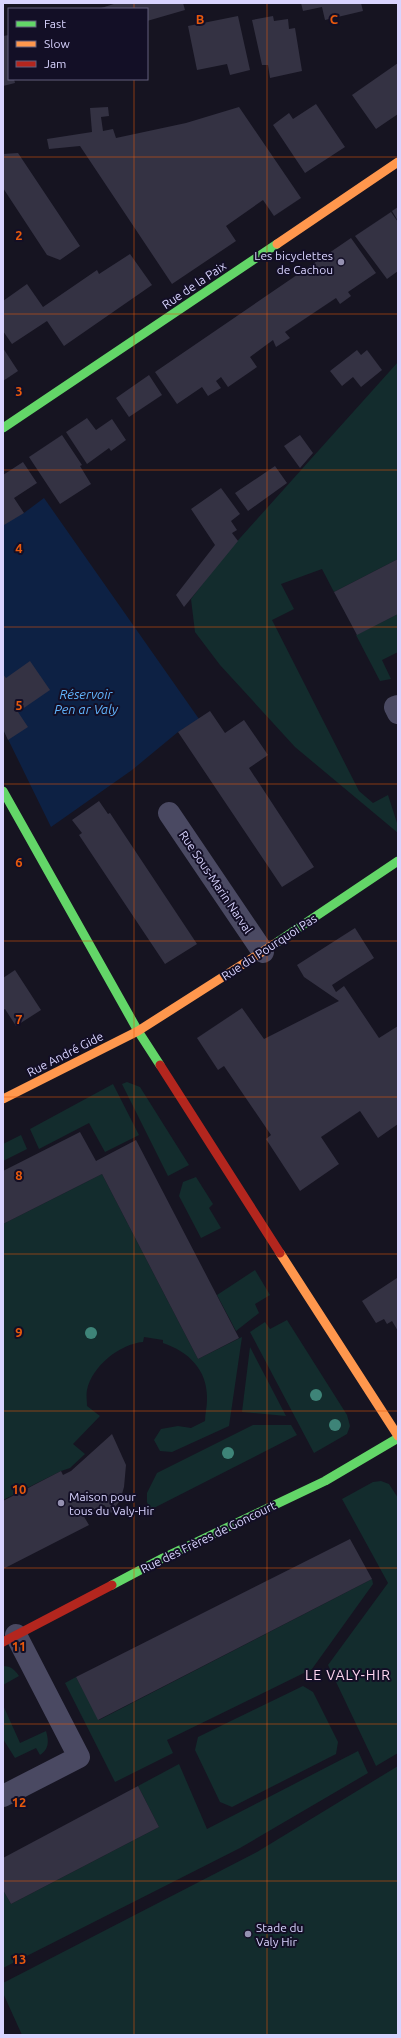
<svg xmlns="http://www.w3.org/2000/svg" width="401" height="2038" font-family="Ubuntu,sans-serif">
	<style>
		.green { fill: #132c2d }
		.water { fill: #0d2144 }
		.building { fill: #343243 }
		.lines { fill: none; stroke-linecap: round; stroke-linejoin: round }
		.street { stroke: #4a4962; stroke-width: 22 }
		.fast { stroke: #63d668; stroke-width: 9 }
		.slow { stroke: #ff974d; stroke-width: 9 }
		.jam { stroke: #b3261e; stroke-width: 9 }
		.tree { fill: #3e8478 }
		.grid { fill: none; stroke: #e8590c; stroke-width: 1; stroke-opacity: 0.55 }
		.poi-dot { fill: #9591b1; stroke: #130f26; stroke-width: 1.5 }
		.labels { text-anchor: middle; dominant-baseline: central; stroke-width: 4; stroke-linejoin: round; paint-order: stroke }
		.poi-label { font-size: 12px; fill: #d9d4ff; stroke: #130f26; text-anchor: start }
		.street-label { font-size: 12px; fill: #d9d4ff; stroke: #130f26 }
		.water-label { font-size: 13px; font-style: italic; fill: #62b6ff; stroke: #130f26 }
		.quarter-label { font-size: 14px; letter-spacing: 1px; fill: #ffd6f0; stroke: #130f26 }
		.grid-label { font-size: 13px; text-anchor: middle; font-weight: bold; fill: #e8590c; stroke: #130f26; stroke-width: 4; stroke-linejoin: round; paint-order: stroke }
	</style>
	<rect width="100%" height="100%" fill="#161421"/>
	<path class="green" d="M398,362V559L334,592L322,569L281,584L294,609L272,620L359,791L373,803L388,795L398,826V833L295,747L220,665L195,632L191,599L223,557Z
		M398,614V652L382,660L391,679L380,681L356,635Z
		M127,1082L140,1087L189,1165L168,1176L122,1084Z
		M113,1084L139,1135L105,1152L89,1123L39,1149L30,1129Z
		M21,1135L27,1149L3,1161V1144Z
		M102,1174L198,1359L242,1337L229,1426L172,1452L160,1451L154,1440L161,1429L178,1426L191,1428L205,1421C205,1414 207,1407 207,1400C208,1370 189,1352 163,1343V1340L144,1337L143,1342C120,1344 92,1366 87,1390C86,1395 87,1401 87,1406L100,1416L73,1444L85,1454L70,1468L61,1471L3,1500V1224Z
		M196,1177L213,1204L209,1208L221,1228L201,1238L179,1196L183,1182Z
		M255,1270L270,1295L255,1304L259,1313L236,1331L217,1295Z
		M287,1320L347,1415L350,1426L347,1434L314,1453L250,1332L265,1322L270,1329Z
		M250,1347L286,1416L242,1412Z
		M253,1425H291L297,1435L150,1510L147,1502V1493L157,1473Z
		M381,1481L389,1484L398,1498V1753L376,1766L328,1665L388,1583L342,1499L373,1482Z
		M372,1579L373,1584L312,1669L167,1740L173,1753L115,1782L65,1683L76,1677L99,1720Z
		M3,1666C11,1666 15,1670 19,1676L3,1685Z
		M303,1686L313,1692L338,1742L336,1754L232,1807L220,1802L195,1750L198,1737Z
		M3,1705L20,1743L46,1731C49,1741 49,1749 40,1755L36,1748L15,1758L3,1739Z
		M358,1751L368,1773L240,1848L3,1968V1890L11,1904L159,1827L138,1786L179,1764L207,1829Z
		M398,1766V2035H22L3,1993V1983L257,1852Z"/>
	<path class="water" d="M44,498L199,719L178,732L132,770L51,827L3,729V524L24,513Z"/>
	<path class="building" d="M117,3H183L185,10L147,21V9H98Z
		M301,3H361L363,11L325,20L322,7L303,11Z
		M238,16L250,70L230,75L227,64L197,70L188,26Z
		M273,16L274,21L288,19L289,29L295,28L302,71L270,78L268,65H262L252,20Z
		M9,35V79H14L15,83L3,86V36Z
		M398,63V114L376,129L352,95Z
		M316,104L345,147L305,173L273,125L289,113L293,119Z
		M108,107L109,116L101,117L103,131L113,129L116,138L186,123L239,107L301,198L274,216L263,200L226,226L236,241L172,284L80,146L49,149L47,139L92,132L90,108Z
		M18,153L80,246L60,260L47,255L3,188V154Z
		M398,207V221L392,211Z
		M391,212L398,222V271L387,279L355,236Z
		M351,238L376,273L348,292L351,296L340,304L336,298L285,332L290,338L276,347L273,340L250,357L257,367L228,387L221,377L216,381L221,388L208,396L202,387L177,404L155,372Z
		M130,254L152,285L64,346L47,321L12,344L3,331V301L27,284L43,307L97,270L99,274Z
		M3,348L18,371L3,381Z
		M357,350L361,355L367,350L382,370L361,387L353,377L342,386L330,371Z
		M149,375L162,395L129,417L116,398Z
		M87,418L96,430L112,419L126,440L111,451L109,448L87,464L66,432Z
		M62,435L82,465L80,466L91,484L60,504L29,457Z
		M300,435L313,453L300,468L284,446Z
		M23,462L37,483L14,498L24,513L4,525L3,475Z
		M275,466L287,483L248,511L235,493Z
		M221,488L240,514L231,521L237,530L232,533L238,541L184,607L176,595L215,545L191,509Z
		M398,559V614L357,635L334,592Z
		M30,661L50,690L18,712L28,727L8,740L3,729V674L6,678Z
		M210,711L225,733L244,720L268,755L249,768L314,867L282,887L178,732Z
		M99,801L108,814L110,813L197,944L165,964L79,835L82,833L72,820Z
		M355,928L374,958L332,985L336,992L344,986L379,1038L398,1026V1124L378,1138L360,1111L321,1137L339,1164L300,1191L266,1139L271,1135L224,1066L218,1070L197,1038L242,1008L264,1039L339,1001L304,977L297,965Z
		M15,970L41,1010L16,1026L5,1009L3,1010V978Z
		M80,1132L96,1161L136,1140L239,1338L198,1359L102,1174L3,1224V1171Z
		M397,1278L398,1279V1331L392,1321L387,1324L384,1319L376,1323L362,1301Z
		M112,1434L126,1465L124,1487L120,1501L115,1507L111,1513L104,1505L83,1515L89,1525L3,1569V1501L61,1471L63,1475L71,1471Z
		M350,1539L372,1579L98,1720L76,1677Z
		M138,1786L159,1827L11,1904L3,1890V1858Z"/>
	<g class="lines">
		<path class="street" d="M398,706L395,707L398,713
			M169,813L263,952
			M3,1796L79,1757L16,1635"/>
		<path class="fast" d="M3,428L277,244
			M3,791L138,1031L160,1065
			M276,943L398,861
			M112,1585L163,1558L325,1481L398,1438"/>
		<path class="slow" d="M277,244L398,162
			M3,1099L138,1031L276,943
			M280,1253L398,1436"/>
		<path class="jam" d="M160,1065L280,1253
			M3,1642L112,1585"/>
	</g>
	<g class="tree">
		<circle cx="91" cy="1333" r="6"/>
		<circle cx="316" cy="1395" r="6"/>
		<circle cx="335" cy="1425" r="6"/>
		<circle cx="228" cy="1453" r="6"/>
	</g>
	<path class="grid" d="M134,3V9M267,3V2035M134,79V2035M3,157H398M3,314H398M3,470H398M3,627H398M3,784H398M3,941H398M3,1097H398M3,1254H398M3,1411H398M3,1568H398M3,1724H398M3,1881H398"/>
	<g class="poi-dot">
		<circle cx="341" cy="262" r="4"/>
		<circle cx="61" cy="1503" r="4"/>
		<circle cx="248" cy="1934" r="4"/>
	</g>
	<g class="labels">
		<g class="poi-label">
			<text x="333" y="255" text-anchor="end">Les bicyclettes<tspan x="333" dy="14">de Cachou</tspan></text>
			<text x="69" y="1496">Maison pour<tspan x="69" dy="14">tous du Valy-Hir</tspan></text>
			<text x="256" y="1927">Stade du<tspan x="256" dy="14">Valy Hir</tspan></text>
		</g>
		<g class="street-label">
			<text transform="translate(194 285) rotate(-34)">Rue de la Paix</text>
			<text transform="translate(216 882) rotate(56)">Rue Sous-Marin Narval</text>
			<text transform="translate(269 947) rotate(-33)">Rue du Pourquoi Pas</text>
			<text transform="translate(65 1054) rotate(-27)">Rue André Gide</text>
			<text transform="translate(208 1537) rotate(-26)">Rue des Frères de Goncourt</text>
		</g>
		<g class="water-label">
			<text x="86" y="694">Réservoir<tspan x="86" dy="15">Pen ar Valy</tspan></text>
		</g>
		<g class="quarter-label">
			<text x="348" y="1675">LE VALY-HIR</text>
		</g>
	</g>
	<g class="grid-label">
		<text x="200" y="24">B</text>
		<text x="334" y="24">C</text>
		<text x="19" y="240">2</text>
		<text x="19" y="396">3</text>
		<text x="19" y="553">4</text>
		<text x="19" y="710">5</text>
		<text x="19" y="867">6</text>
		<text x="19" y="1024">7</text>
		<text x="19" y="1180">8</text>
		<text x="19" y="1337">9</text>
		<text x="19" y="1494">10</text>
		<text x="19" y="1651">11</text>
		<text x="19" y="1807">12</text>
		<text x="19" y="1964">13</text>
	</g>
	<rect width="401" height="2038" fill="none" stroke="#d9d4ff" stroke-width="8"/>
	<rect x="8" y="8" width="140" height="72" fill="#130f26" stroke="#625e7d"/>
	<rect x="16" y="21" width="20" height="6" fill="#63d668" stroke="#625e7d"/>
	<text x="44" y="28" font-size="12" fill="#d9d4ff">Fast</text>
	<rect x="16" y="41" width="20" height="6" fill="#ff974d" stroke="#625e7d"/>
	<text x="44" y="48" font-size="12" fill="#d9d4ff">Slow</text>
	<rect x="16" y="61" width="20" height="6" fill="#b3261e" stroke="#625e7d"/>
	<text x="44" y="68" font-size="12" fill="#d9d4ff">Jam</text>
</svg>
